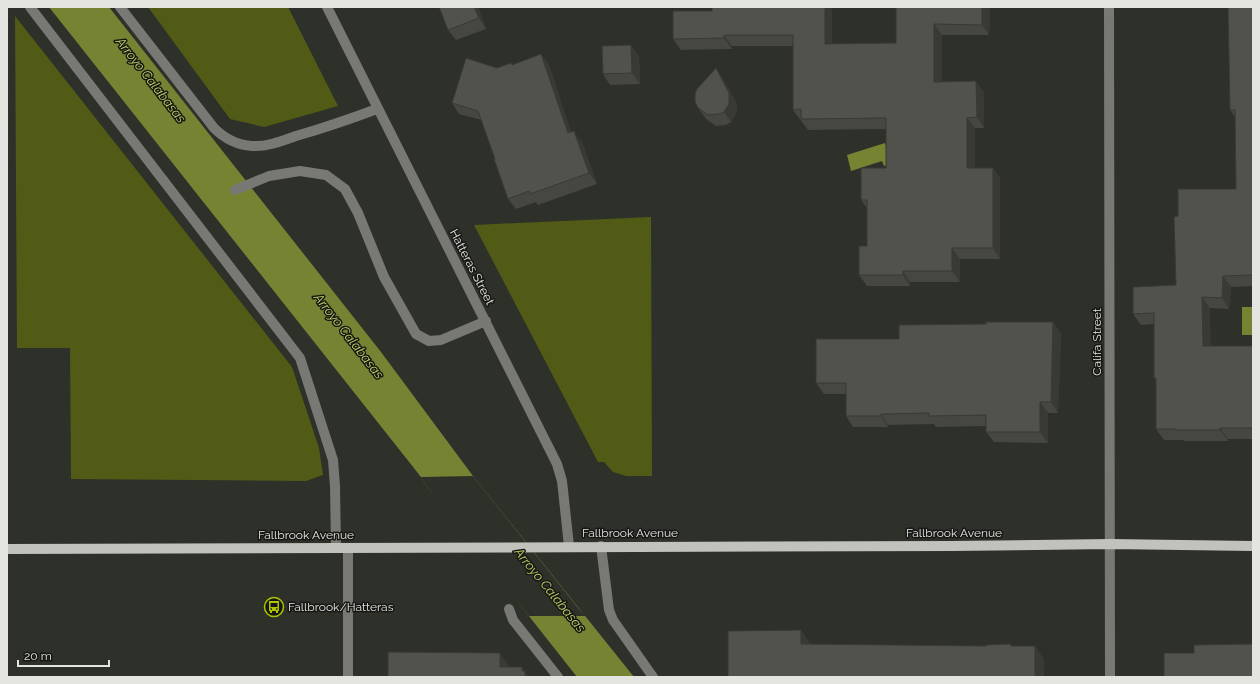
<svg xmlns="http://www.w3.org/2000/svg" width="1260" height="684" font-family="Raleway,sans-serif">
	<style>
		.green { fill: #515b15 }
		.water { fill: #768333 }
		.pier { fill: #2e302a }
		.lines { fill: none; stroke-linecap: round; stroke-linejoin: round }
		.minor { stroke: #787975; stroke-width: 10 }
		.major { stroke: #c1c2bb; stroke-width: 10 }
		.wall { fill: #464741 }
		.shaded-wall { fill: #393935 }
		.building { fill: #51524c; stroke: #393935 }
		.labels { text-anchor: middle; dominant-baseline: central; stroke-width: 3; stroke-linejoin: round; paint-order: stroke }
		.street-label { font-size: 12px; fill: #e4e5e1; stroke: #171815 }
		.poi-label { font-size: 12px; fill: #e4e5e1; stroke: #171815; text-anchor: start }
		.water-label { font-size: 13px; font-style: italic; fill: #c2d367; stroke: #171815 }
	</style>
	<rect width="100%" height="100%" fill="#2e302a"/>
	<path class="green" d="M148,7H288L338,106L264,127L230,119Z
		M15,16L292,367L319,448L323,475L306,481L71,479L70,348H17Z
		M651,217L652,476H626L613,472L604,462H598L474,225Z"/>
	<path class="water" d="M49,7H109L381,352L473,476L634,677H577L425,484L421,477Z
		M885,143L891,163L884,166L882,161L851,171L847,155Z
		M1242,307H1253V335H1242Z"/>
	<path class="pier" d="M473,476L579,609L586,616H529L473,547L425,484L421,477Z"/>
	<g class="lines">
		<path class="minor" d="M30,7L300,358L333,460L335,486L336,548
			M120,7L214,128C225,139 236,145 252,146C267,147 282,141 296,136C324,128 350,119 377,109
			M327,7L557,464L562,481L569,546
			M1109,7L1110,677
			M235,190L269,176L300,171L326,175L345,189L358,213L384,277L416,334L429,341L441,340L486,321
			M601,546L609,610L613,620L653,677
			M348,548V677
			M509,609L513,620L558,677"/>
		<path class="major" d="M7,549L951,546L1110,544L1253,546"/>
	</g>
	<path class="wall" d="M439,7H478L486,29L456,40L448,30Z
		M896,7H990L989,35H942V82L984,92V128H975V168H993L1000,178V259H960V282H910V286H867L859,275L867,246V208L861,200L886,168V129L808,130L793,110V46H732V49L681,50L673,39L712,11L832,10V44L896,43Z
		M1253,7V286L1231,287L1229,309L1210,308V346H1253V439H1228V441H1184L1183,440H1164L1156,429V380L1154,378V324L1141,325L1133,314L1176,285L1178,216L1236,189L1235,117L1230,110Z
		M541,54L549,65L571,132L582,142L597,184L538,205L536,202L516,209L508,199L482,120L459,114L452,103L497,68L512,65Z
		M639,56L640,84L610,85L603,74Z
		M716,68L723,79L737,104L736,114L731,122L726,125L716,126L706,119L698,108Z
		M1061,333L1058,413H1048V443L994,442L986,432V426L936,427L934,424L888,425V427H853L846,416V394H824L816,383L899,339Z"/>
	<path class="shaded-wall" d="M474,7H478L486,29L479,18Z
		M825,7H830L832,10V55L825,44Z
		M982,7H990L989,35L982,25Z
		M934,24L942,35V93L934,82Z
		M724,35L732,46V49L724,38Z
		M631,45L639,56L640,84L632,73Z
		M541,54L549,65L575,144L568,133Z
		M716,68L723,79L737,104L736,114L731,122L724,112Z
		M976,81L984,92V128L977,117Z
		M967,118L975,128V178L967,168Z
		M574,131L582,142L597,184L589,173Z
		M993,168L1000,178V259L993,248Z
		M952,248L960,259V282L952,271Z
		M903,271L910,282V286L903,275Z
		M1223,276L1231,287L1229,309L1222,298Z
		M1202,297L1210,308L1211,357L1203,346Z
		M1053,322L1061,333L1058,413L1051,402Z
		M1040,402L1048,413V443L1040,432Z
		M881,414L888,425V427L881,416Z
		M1220,428L1228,439V441L1220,430Z
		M801,630L810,643V657L801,644Z
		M1035,646L1044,659V677L1035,676Z
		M500,653L508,664V677L500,667Z
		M522,667L529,677H525L522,671Z"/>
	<path class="building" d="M439,7H474L479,18L448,30Z
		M712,7H825V44L896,43V7H982V25L934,24V82L976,81L977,117L967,118V168H993V248H952V271H903V275H859V246H867V200H861V168H886V118L801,119V109L793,110V35H724V38L673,39V11H712Z
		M1228,7H1253V275L1223,276L1222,298L1202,297L1203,346H1253V428H1220V430H1176V429H1156V378H1154V313L1133,314V287L1176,285L1174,217L1178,216V189H1236L1235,110H1230Z
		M631,45L632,73L603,74L602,46Z
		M541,54L568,133L574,131L589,173L530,194L529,191L508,199L494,159H495L478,111L452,103L466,58L497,68L511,63L512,65Z
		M716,68L729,93V104L724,112L719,114L708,115L698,108L695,102V94L697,89Z
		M986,322H1053L1051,402H1040V432H986V415L929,416V413L881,414V416H846V383H816V339H899V325L986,324Z
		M801,630V644L986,646V645L1011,644V646H1035V676L1044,675V677H728V631Z
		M1253,644V677H1164V653H1194V645Z
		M388,652L500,653V667H522V671H525V677H388Z"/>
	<defs>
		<g id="bus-ring" transform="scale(1)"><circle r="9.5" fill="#171815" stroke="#b0c501" stroke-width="1.5"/><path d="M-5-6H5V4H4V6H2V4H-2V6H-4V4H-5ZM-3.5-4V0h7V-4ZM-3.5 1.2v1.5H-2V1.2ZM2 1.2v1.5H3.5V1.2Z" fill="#b0c501"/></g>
	</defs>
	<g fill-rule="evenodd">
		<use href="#bus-ring" x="274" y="607"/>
	</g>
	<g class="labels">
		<g class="street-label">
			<text transform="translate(472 267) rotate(63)">Hatteras Street</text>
			<text transform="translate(1097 342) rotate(-90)">Califa Street</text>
			<text x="630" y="533">Fallbrook Avenue</text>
			<text x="954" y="533">Fallbrook Avenue</text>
			<text x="306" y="535">Fallbrook Avenue</text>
		</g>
		<g class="poi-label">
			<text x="288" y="607">Fallbrook/Hatteras</text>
		</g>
		<g class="water-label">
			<text transform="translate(151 80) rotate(52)">Arroyo Calabasas</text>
			<text transform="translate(349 336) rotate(52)">Arroyo Calabasas</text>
			<text transform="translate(550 590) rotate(51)">Arroyo Calabasas</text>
		</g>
	</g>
	<rect width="1260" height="684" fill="none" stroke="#e4e5e1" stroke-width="16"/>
	<path d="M18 660v6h91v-6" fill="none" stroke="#e4e5e1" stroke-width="2"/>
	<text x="24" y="660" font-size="12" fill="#e4e5e1" stroke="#171815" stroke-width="3" paint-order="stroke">20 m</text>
</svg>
